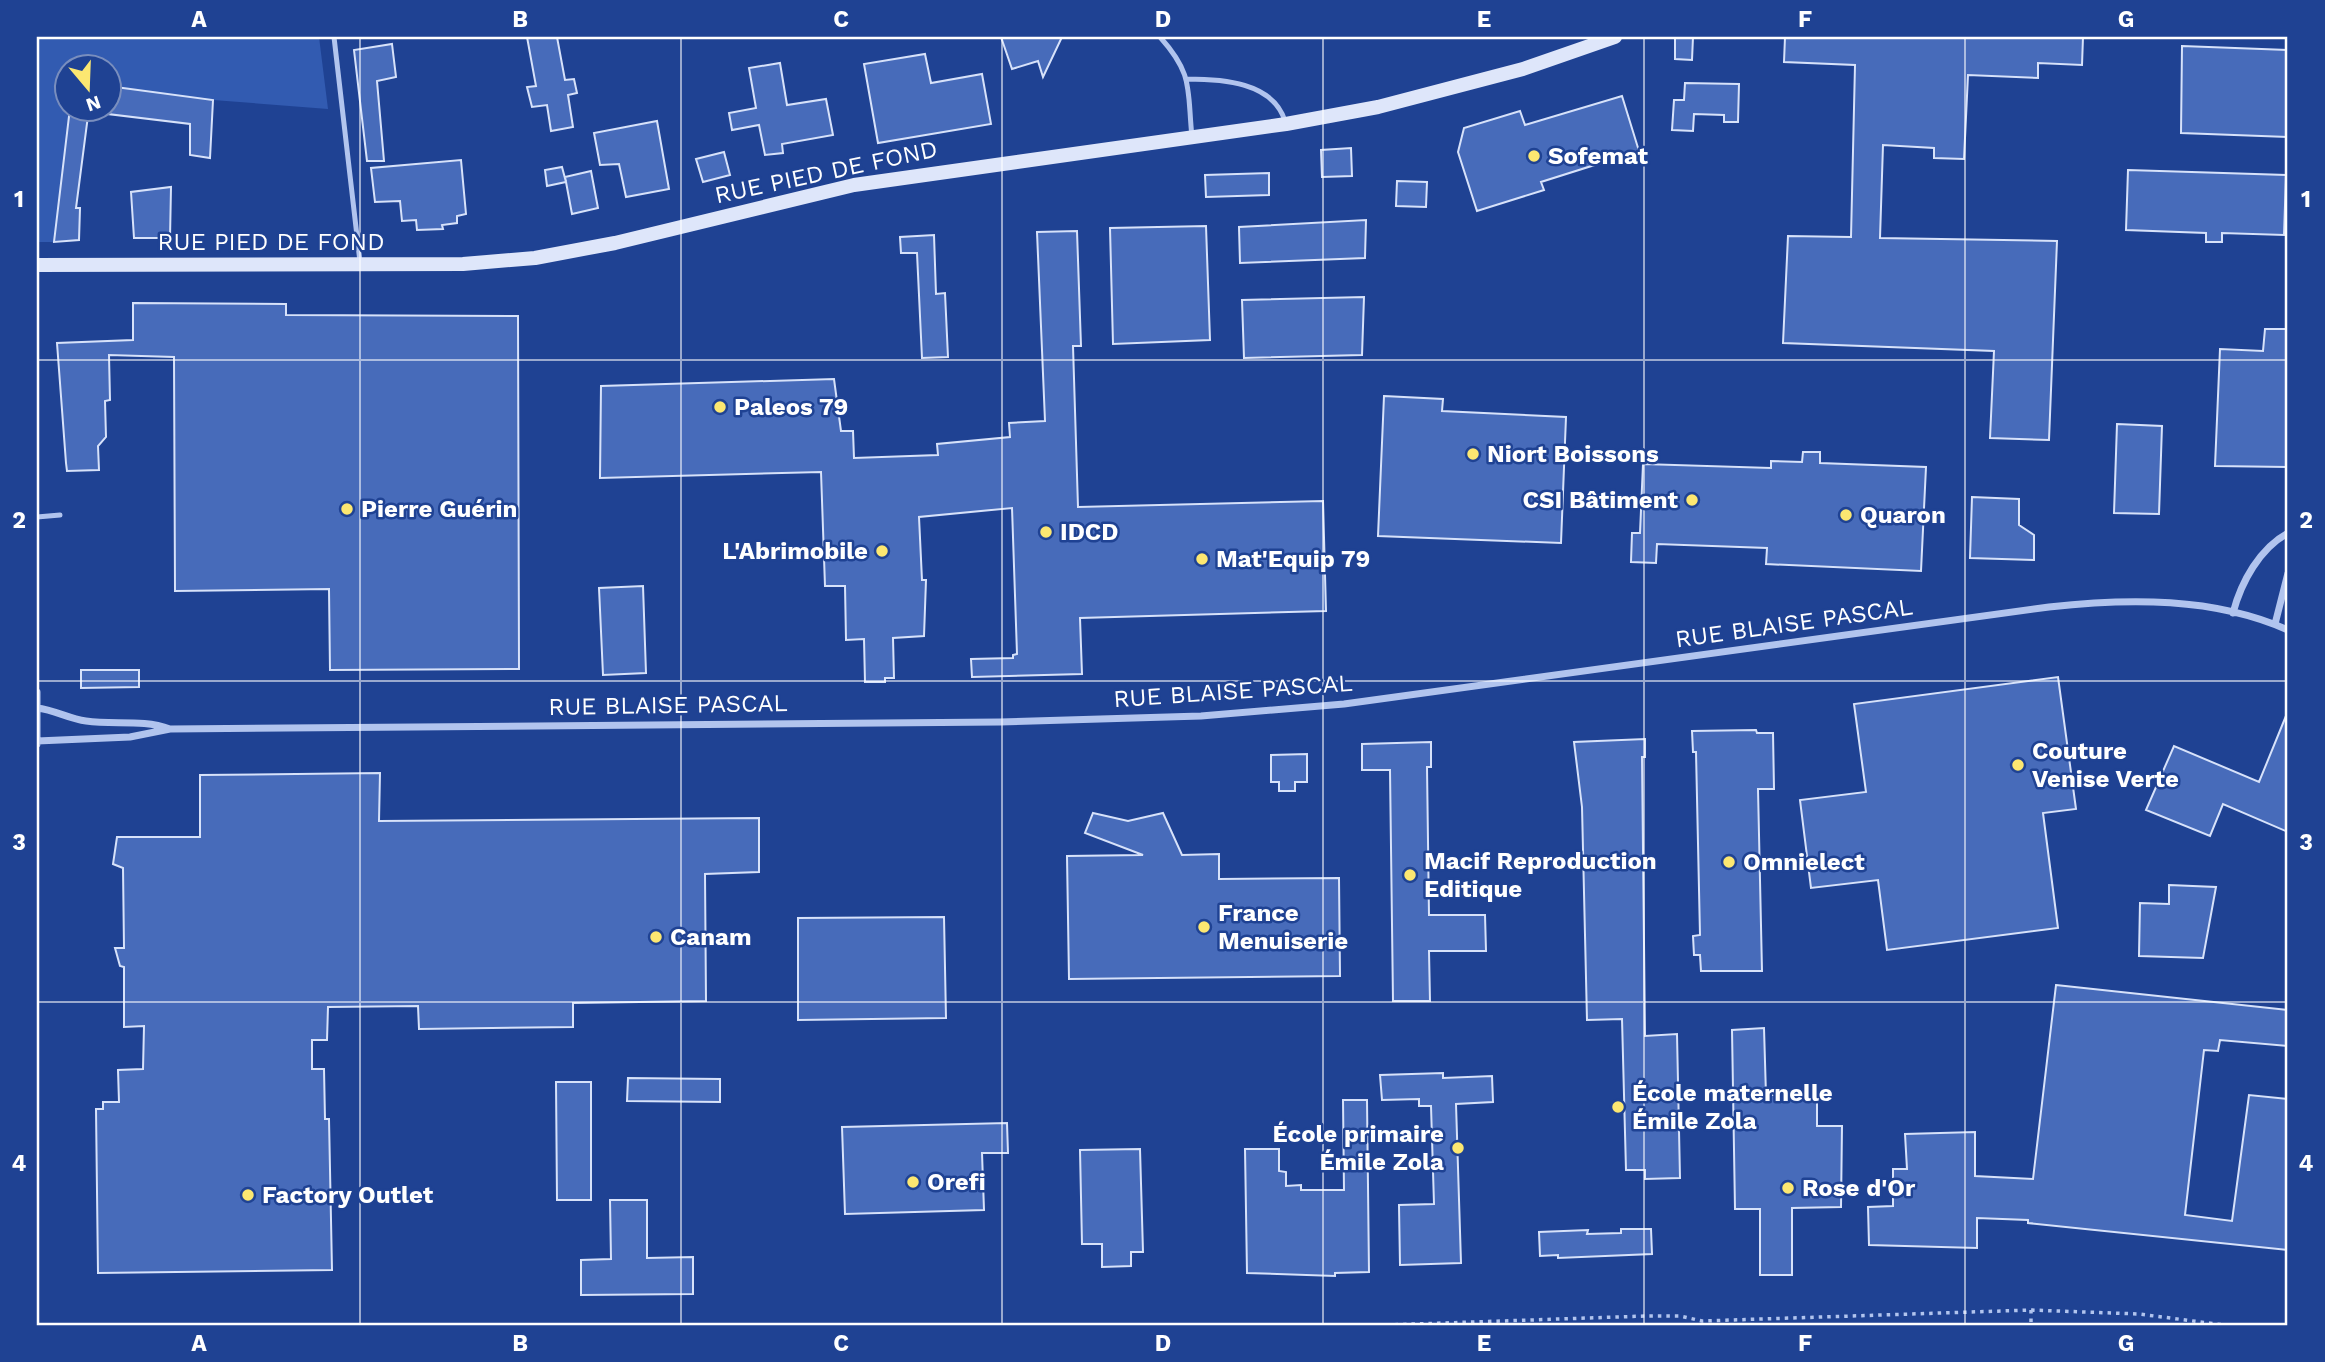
<svg xmlns="http://www.w3.org/2000/svg" width="2325" height="1362" font-family="'Work Sans',sans-serif">
	<style>
		.green { fill: #325bb1 }
		.building { fill: #476bba; stroke: #d7e2fa; stroke-width: 2 }
		.lines { fill: none; stroke-linecap: round; stroke-linejoin: round }
		.path { stroke: #b1c4ee; stroke-width: 3.5; stroke-dasharray: 3.5 5; stroke-linecap: butt }
		.service { stroke: #b1c4ee; stroke-width: 5 }
		.minor { stroke: #b1c4ee; stroke-width: 7 }
		.secondary { stroke: #dee6fa; stroke-width: 14 }
		.grid { fill: none; stroke: #fff; stroke-width: 2; stroke-opacity: 0.55 }
		.poi-dot { fill: #fce771; stroke: #1f4293; stroke-width: 2.5 }
		.labels { text-anchor: middle; dominant-baseline: central; stroke-width: 5; stroke-linejoin: round; paint-order: stroke }
		.poi-label { font-size: 24px; font-weight: bold; fill: #fff; stroke: #1f4293; text-anchor: start }
		.street-label { font-size: 24px; fill: #fff; stroke: #1f4293 }
		.neatline { fill: none; stroke: #fff; stroke-width: 2.5 }
		.grid-label { font-size: 23px; text-anchor: middle; font-weight: bold; fill: #fff }
	</style>
	<rect width="100%" height="100%" fill="#1f4293"/>
	<path class="green" d="M37,37H319L328,109L213,100L109,86L108,66H66V108L70,109L54,242H37Z"/>
	<path class="building" d="M527,37H557L565,80L574,79L577,93L568,95L573,127L551,131L547,105L532,107L527,87L536,86Z
		M1001,37H1062L1043,77L1038,61L1012,69Z
		M1675,37H1693L1692,60L1675,59Z
		M1785,37H2083L2082,65L2038,63V78L1968,75L1964,159L1934,158V148L1883,145L1880,238L2057,241L2049,440L1990,438L1994,351L1783,343L1788,236L1851,237L1855,65L1784,62Z
		M392,44L396,77L377,81L384,161H367L354,50Z
		M2182,46L2288,50V137L2181,133Z
		M925,54L931,83L982,74L991,124L878,143L864,64Z
		M780,63L787,105L826,99L833,135L782,144L783,153L765,155L759,125L732,130L729,113L756,108L749,68Z
		M1685,83L1739,84L1738,122H1724V115L1694,114L1693,131L1672,130L1674,100H1684Z
		M108,86L213,100L210,158L190,155V124L108,114Z
		M1622,96L1639,151L1541,182L1544,190L1477,211L1458,152L1464,128L1520,111L1525,125Z
		M70,108H89L76,208H80L79,240L54,242Z
		M657,121L669,189L626,197L619,164L600,165L594,133Z
		M1351,148L1352,176L1322,177L1321,150Z
		M724,152L730,175L703,182L696,159Z
		M461,160L466,214L457,216V223L442,225L443,229L417,230L416,220L402,221L400,201L375,202L371,168Z
		M562,167L566,182L565,177L591,171L598,208L572,214L566,182L547,186L545,170Z
		M2128,170L2286,175L2284,235L2222,233V242H2206V233L2126,230Z
		M1269,173V195L1206,197L1205,175Z
		M1397,181L1427,182L1426,207L1396,206Z
		M171,187L170,238H134L131,192Z
		M1366,220L1365,258L1240,263L1239,227Z
		M1206,226L1210,340L1113,344L1110,228Z
		M1077,231L1081,346H1073L1078,507L1323,501L1326,611L1080,618L1082,674L972,677L971,659L1013,658V655L1017,654L1012,508L919,517L922,580H926L924,636L893,638L894,678H885V682H865L864,639L846,640L845,586H825L821,472L600,478L601,386L834,379L841,431H853L854,458L938,455L937,444L1010,437L1009,423L1045,421L1037,232Z
		M934,235L936,294L945,293L948,357L922,358L917,253H901L900,237Z
		M1364,297L1362,355L1244,358L1242,300Z
		M133,303L286,304V315L518,316L519,669L330,670L329,589L175,591L174,357L109,355L110,400L105,401L106,437L98,446L99,470L67,471L66,463L57,343L133,340Z
		M2265,329H2288V467L2215,466L2220,349L2263,351Z
		M1384,396L1443,399L1442,411L1566,417L1561,543L1378,536Z
		M2117,424L2162,426L2159,514L2114,513Z
		M1803,452H1820V463L1926,467L1921,571L1766,564L1767,548L1657,544L1656,563L1631,562L1632,533H1640L1643,464L1771,468V461L1802,462Z
		M1972,497L2019,499V525L2034,535V560L1970,558Z
		M643,586L646,673L603,675L599,588Z
		M81,670H139V687L81,688Z
		M2058,677L2076,809L2043,813L2058,928L1887,950L1878,880L1811,888L1800,800L1866,792L1854,704Z
		M2288,711V832L2223,804L2210,836L2146,810L2174,746L2259,782Z
		M1756,730L1757,733H1773L1774,789H1758L1762,971H1701L1700,955H1694L1693,936L1700,935L1696,752H1693L1692,731Z
		M1645,739V757H1642L1645,1036L1677,1034L1680,1178L1645,1179V1170H1626L1622,1019L1587,1020L1582,807L1574,742Z
		M1431,742V767H1427L1429,915H1485L1486,951H1429L1430,1001H1393L1390,770H1362V744Z
		M1307,754V782H1295V791H1279V782H1271V755Z
		M380,773L379,821L759,818V872L705,874L706,1001L573,1003V1027L419,1029L418,1006L328,1007L327,1040H312V1069H324L325,1119H329L332,1270L98,1273L96,1109H103V1102H119L118,1070L143,1069L144,1026L124,1027V967L120,966L115,948H124L123,868L113,864L117,837H200V775Z
		M1093,813L1128,821L1163,813L1182,855L1219,854V879L1339,878L1340,976L1069,979L1067,856L1143,855L1085,833Z
		M2169,885L2216,887L2203,958L2139,956L2140,903L2169,904Z
		M944,917L946,1018L798,1020V918Z
		M2056,985L2288,1010V1046L2220,1040L2218,1051L2204,1050L2185,1215L2232,1221L2249,1095L2288,1099V1250L2028,1223V1220L1977,1218V1248L1869,1245L1868,1207L1893,1206V1169H1907L1905,1134L1975,1132V1176L2033,1179Z
		M1764,1028L1766,1095H1817V1126H1842L1841,1207L1792,1208V1275H1760V1209H1735L1732,1030Z
		M1443,1073V1078L1492,1076L1493,1102L1456,1104L1461,1263L1400,1265L1399,1205L1434,1204L1431,1106H1419V1099L1382,1100L1380,1075Z
		M628,1078L720,1079V1102L627,1101Z
		M556,1082H591V1200H557Z
		M1343,1100H1367L1369,1272L1335,1273V1276L1247,1273L1245,1149H1279V1171L1286,1172V1186L1301,1185V1190H1344Z
		M1007,1123L1008,1153H982L984,1210L845,1214L842,1127Z
		M1140,1149L1143,1252H1131V1266L1102,1267V1244H1082L1080,1150Z
		M610,1200H647V1258L693,1257V1294L581,1295V1260L611,1259Z
		M1621,1229H1651L1652,1254L1558,1258V1255L1540,1256L1539,1232L1588,1230L1587,1234L1621,1233Z"/>
	<g class="lines">
		<path class="path" d="M2031,1310V1325
			M1386,1325L1646,1316H1680L1702,1321L2031,1310L2139,1314L2224,1325"/>
		<path class="service" d="M334,37L360,262
			M1160,37C1194,75 1187,89 1192,137
			M1187,79C1222,79 1273,82 1285,121
			M37,517L60,515"/>
		<path class="minor" d="M2233,613C2241,582 2260,548 2288,533
			M2275,624L2288,573
			M37,692V744
			M37,708C55,710 69,719 86,721C115,725 142,719 170,729
			M37,741L130,737L170,729L1000,722L1201,716L1344,704L2049,607C2128,598 2214,597 2288,630"/>
		<path class="secondary" d="M37,265L463,264L535,258L615,243L854,185L1286,124L1378,107L1523,69L1615,37"/>
	</g>
	<path class="grid" d="M360,37V1325M681,37V1325M1002,37V1325M1323,37V1325M1644,37V1325M1965,37V1325M37,360H2288M37,681H2288M37,1002H2288"/>
	<g class="poi-dot">
		<circle cx="1534" cy="156" r="7"/>
		<circle cx="720" cy="407" r="7"/>
		<circle cx="1473" cy="454" r="7"/>
		<circle cx="1692" cy="500" r="7"/>
		<circle cx="347" cy="509" r="7"/>
		<circle cx="1846" cy="515" r="7"/>
		<circle cx="1046" cy="532" r="7"/>
		<circle cx="882" cy="551" r="7"/>
		<circle cx="1202" cy="559" r="7"/>
		<circle cx="2018" cy="765" r="7"/>
		<circle cx="1729" cy="862" r="7"/>
		<circle cx="1410" cy="875" r="7"/>
		<circle cx="1204" cy="927" r="7"/>
		<circle cx="656" cy="937" r="7"/>
		<circle cx="1618" cy="1107" r="7"/>
		<circle cx="1458" cy="1148" r="7"/>
		<circle cx="913" cy="1182" r="7"/>
		<circle cx="1788" cy="1188" r="7"/>
		<circle cx="248" cy="1195" r="7"/>
	</g>
	<g class="labels">
		<g class="poi-label">
			<text x="1548" y="156">Sofemat</text>
			<text x="734" y="407">Paleos 79</text>
			<text x="1487" y="454">Niort Boissons</text>
			<text x="1678" y="500" text-anchor="end">CSI Bâtiment</text>
			<text x="361" y="509">Pierre Guérin</text>
			<text x="1860" y="515">Quaron</text>
			<text x="1060" y="532">IDCD</text>
			<text x="868" y="551" text-anchor="end">L'Abrimobile</text>
			<text x="1216" y="559">Mat'Equip 79</text>
			<text x="2032" y="751">Couture<tspan x="2032" dy="28">Venise Verte</tspan></text>
			<text x="1424" y="861">Macif Reproduction<tspan x="1424" dy="28">Editique</tspan></text>
			<text x="1743" y="862">Omnielect</text>
			<text x="1218" y="913">France<tspan x="1218" dy="28">Menuiserie</tspan></text>
			<text x="670" y="937">Canam</text>
			<text x="1632" y="1093">École maternelle<tspan x="1632" dy="28">Émile Zola</tspan></text>
			<text x="1444" y="1134" text-anchor="end">École primaire<tspan x="1444" dy="28">Émile Zola</tspan></text>
			<text x="927" y="1182">Orefi</text>
			<text x="1802" y="1188">Rose d'Or</text>
			<text x="262" y="1195">Factory Outlet</text>
		</g>
		<g class="street-label">
			<text transform="translate(826 172) rotate(-12)">RUE PIED DE FOND</text>
			<text x="271" y="242">RUE PIED DE FOND</text>
			<text transform="translate(1794 623) rotate(-8)">RUE BLAISE PASCAL</text>
			<text transform="translate(1233 691) rotate(-4)">RUE BLAISE PASCAL</text>
			<text transform="translate(668 705) rotate(-1)">RUE BLAISE PASCAL</text>
		</g>
	</g>
	<rect width="2325" height="1362" fill="none" stroke="#1f4293" stroke-width="77"/>
	<g transform="translate(88 88) rotate(161)"><circle r="33" fill="#1f4293" stroke="#798ebe" stroke-width="2"/>
	<path d="M0-5L12 26L0 18L-12 26Z" fill="#fce771"/>
	<text y="-10" font-size="19" font-weight="bold" text-anchor="middle" fill="#ffffff">N</text>
	</g>
	<rect x="38" y="38" width="2248" height="1286" class="neatline"/>
	<g class="grid-label">
		<text x="199" y="27">A</text>
		<text x="520" y="27">B</text>
		<text x="841" y="27">C</text>
		<text x="1163" y="27">D</text>
		<text x="1484" y="27">E</text>
		<text x="1805" y="27">F</text>
		<text x="2126" y="27">G</text>
		<text x="19" y="207">1</text>
		<text x="2306" y="207">1</text>
		<text x="19" y="528">2</text>
		<text x="2306" y="528">2</text>
		<text x="19" y="850">3</text>
		<text x="2306" y="850">3</text>
		<text x="19" y="1171">4</text>
		<text x="2306" y="1171">4</text>
		<text x="199" y="1351">A</text>
		<text x="520" y="1351">B</text>
		<text x="841" y="1351">C</text>
		<text x="1163" y="1351">D</text>
		<text x="1484" y="1351">E</text>
		<text x="1805" y="1351">F</text>
		<text x="2126" y="1351">G</text>
	</g>
</svg>
